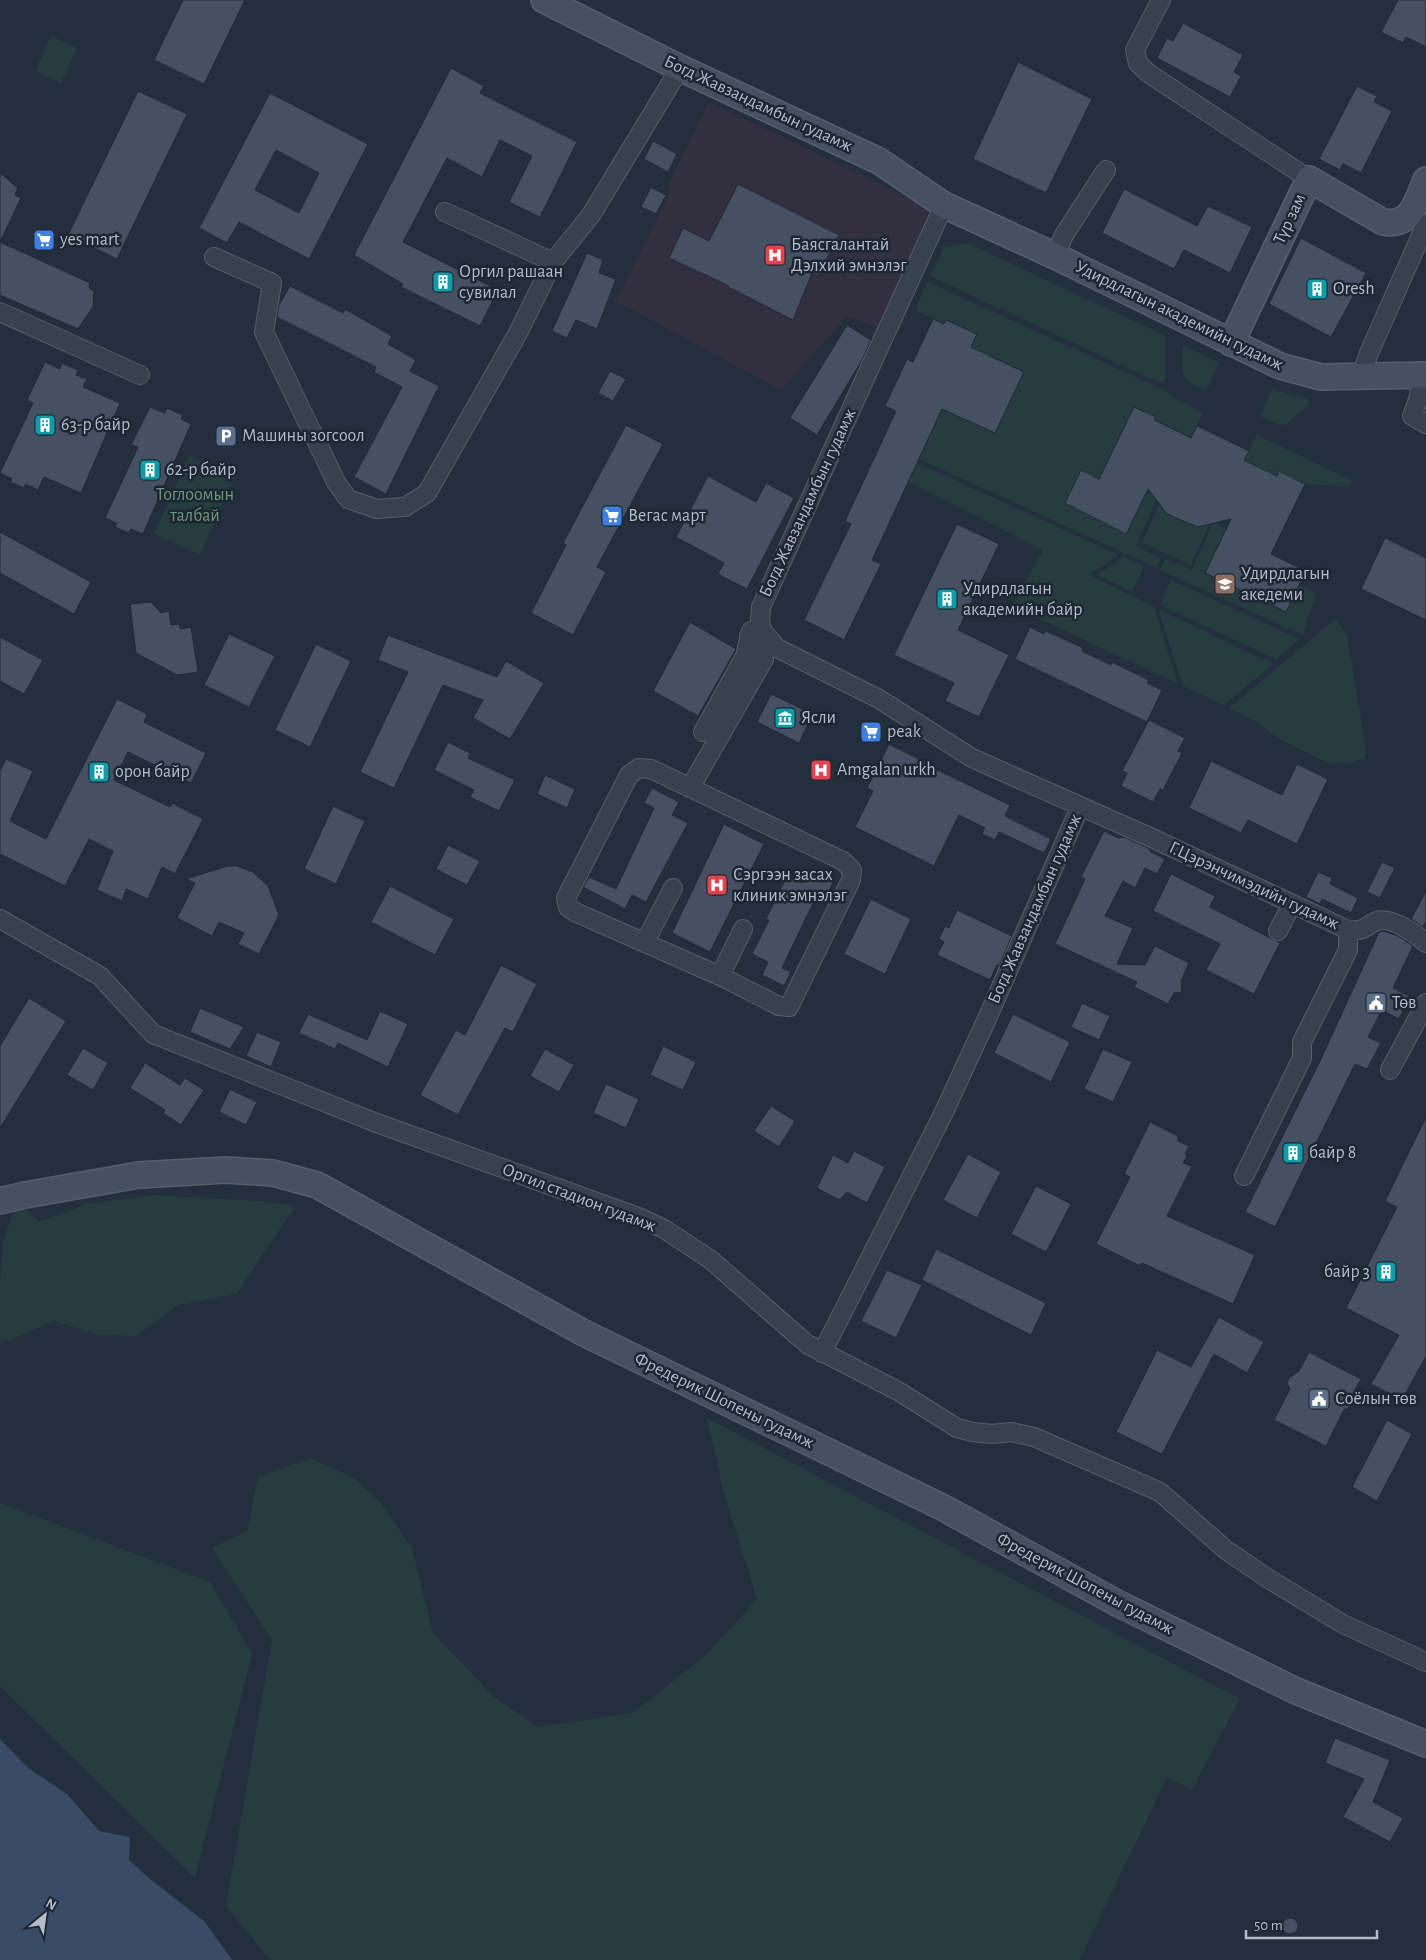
<svg xmlns="http://www.w3.org/2000/svg" width="1426" height="1960" font-family="'Alegreya Sans',sans-serif">
	<style>
		.medical { fill: #32303f }
		.green { fill: #263c3f }
		.water { fill: #394c67 }
		.building { fill: #455162; stroke: #1f2835; fill-rule: evenodd }
		.lines { fill: none; stroke-linecap: round; stroke-linejoin: round }
		.street-casing { stroke: #565f6c; stroke-width: 20 }
		.secondary-casing { stroke: #565f6c; stroke-width: 28 }
		.street { stroke: #38414e; stroke-width: 18 }
		.secondary { stroke: #465061; stroke-width: 25 }
		.labels { text-anchor: middle; dominant-baseline: central; stroke-width: 5; stroke-linejoin: round; paint-order: stroke }
		.street-label { font-size: 18px; fill: #b4bcc9; stroke: #1d2633 }
		.poi-label { font-size: 18px; fill: #b4bcc9; stroke: #1d2633; text-anchor: start }
		.park-label { font-size: 18px; fill: #6b9a76; stroke: #1d2633 }
	</style>
	<rect width="100%" height="100%" fill="#242f3e"/>
	<path class="medical" d="M709,102L930,208L878,328L847,316L781,390L616,301L671,191L668,186Z"/>
	<path class="green" d="M51,36L77,48L61,83L35,71Z
		M967,243L1166,336L1165,380L1163,382H1158L930,276L944,247Z
		M928,282L1168,392L1172,397L1203,413L1191,438L1154,420L1155,417L1134,407L1099,479L1081,470L1065,503L1126,534L1147,492L1157,497L1136,546L1161,558L1157,568L919,459L942,409L995,433L1023,372L971,347L976,334L946,320L944,324L915,310Z
		M1185,346L1219,363L1206,392C1178,377 1183,378 1183,347Z
		M1272,389L1307,399L1310,403L1286,424L1281,425L1260,416Z
		M1257,435L1353,481L1350,487L1305,484L1279,472L1277,476L1244,460Z
		M190,455L235,476L200,555L154,534Z
		M917,463L1119,555L1091,573L1094,577L1154,607L1178,684L1013,606L1043,550L908,482Z
		M1160,502L1167,514L1198,527L1210,523L1191,565L1142,543Z
		M1213,522L1226,529L1205,573L1286,612L1299,585L1316,593L1303,635L1160,570L1165,559L1192,570Z
		M1123,557L1144,567L1132,592L1097,575Z
		M1171,580L1299,639L1276,659L1160,605Z
		M1158,609L1273,664L1224,705L1183,686Z
		M1334,620H1337L1347,636L1366,748L1365,757C1353,765 1335,765 1322,760L1276,737L1256,721L1229,708Z
		M154,1195L260,1201L296,1206L258,1261L237,1294L178,1305L136,1336L98,1335L54,1321L0,1344V1286L3,1241L15,1209L24,1207L39,1222L87,1204Z
		M707,1418L1240,1699L1192,1789L1167,1778L1079,1960H270L226,1906L272,1640L212,1548L247,1531L258,1477L310,1458L354,1478L380,1502L412,1548L433,1633L494,1697L538,1727L633,1713L706,1655L757,1599L723,1490Z
		M0,1503L210,1582L252,1654L195,1878L0,1686Z"/>
	<path class="water" d="M0,1739L28,1768L67,1794L99,1831L130,1837L129,1860L150,1879L204,1921L232,1960H0Z"/>
	<path class="building" d="M183,0H245L204,84L154,60Z
		M1398,0H1426V47L1406,37L1403,43L1381,32Z
		M1183,23L1243,55L1234,72L1241,76L1230,97L1157,58L1167,38L1173,41Z
		M1018,62L1092,99L1046,193L973,159Z
		M451,68L484,86L480,93L577,142L540,217L509,202L532,156L500,140L482,177L447,158L403,242L498,290L480,326L401,287L403,284L354,255Z
		M1357,86L1377,96L1374,102L1392,111L1361,173L1343,164L1340,170L1319,159Z
		M138,91L187,114L117,259L68,235Z
		M270,93L368,144L309,259L239,222L227,243L199,228ZM276,150L319,173L299,213L255,190Z
		M653,141L677,154L668,172L644,159Z
		M0,173L18,188L15,195L21,198L0,242Z
		M738,184L839,235L818,276L812,273L793,320L730,288L727,285L669,258L683,228L709,241Z
		M651,187L666,195L656,214L641,207Z
		M1124,189L1197,226L1208,206L1252,227L1230,273L1184,250L1174,269L1102,233Z
		M1301,238L1366,273L1331,337L1269,304Z
		M0,242L90,283L89,288L94,291L93,307L78,329L0,295Z
		M587,253L603,260L599,273L616,279L597,329L576,320L567,338L552,331Z
		M290,286L343,313L345,309L392,336L388,344L416,360L410,371L439,386L386,494L354,477L402,387L374,372L376,367L277,317L279,305Z
		M933,319L944,324L946,320L977,334L971,347L1024,372L995,433L942,409L872,560L881,564L844,640L804,620L851,524L845,521L896,411L885,406L907,359L913,362Z
		M847,325L871,340L862,360L817,435L790,418Z
		M45,362L60,369L62,363L78,370L76,375L87,379L83,387L120,403L81,493L44,477L38,490L26,484L24,488L10,482L12,479L0,473L33,403L27,400Z
		M610,371L626,379L613,401L598,393Z
		M150,407L165,413L167,408L183,415L181,419L191,424L143,534L131,529L129,533L115,527L117,523L105,518L138,447L131,445Z
		M1134,407L1156,417L1154,420L1191,438L1197,426L1249,451L1244,460L1277,476L1279,471L1305,484L1271,554L1306,571L1286,612L1205,573L1231,519L1198,527L1167,514L1148,489L1126,534L1065,503L1081,470L1099,479Z
		M626,425L663,444L597,567L606,572L573,635L531,613L566,545L563,543Z
		M708,476L756,502L766,483L794,498L747,589L718,574L724,563L676,537Z
		M957,524L999,544L958,630L1009,655L979,717L945,701L954,683L894,655Z
		M0,532L91,582L74,614L0,573Z
		M1385,538L1426,558V620L1361,589Z
		M151,602L161,613L169,611L171,625L179,624L180,629L191,627L198,672L177,675L136,653L130,604Z
		M690,622L736,649L698,716L653,691Z
		M1030,627L1044,634L1046,631L1083,648L1082,651L1111,665L1112,662L1149,680L1147,683L1162,690L1147,722L1015,659Z
		M229,634L275,656L249,707L204,685Z
		M388,635L497,677L506,661L544,683L510,739L473,718L483,700L443,685L394,788L360,772L408,672L378,660Z
		M0,637L43,660L24,694L0,681Z
		M316,644L351,661L310,747L275,730Z
		M771,694L813,714L799,743L757,722Z
		M117,699L147,714L144,722L206,753L191,783L128,752L114,780L170,807L172,803L203,819L175,874L162,867L148,899L126,889L122,901L97,890L113,851L89,839L65,886L0,854V771L6,759L33,771L10,821L46,839Z
		M1149,720L1185,738L1178,751L1182,753L1163,790L1160,789L1153,802L1121,786L1127,773L1122,771Z
		M448,742L470,753L468,758L515,780L499,811L470,797L474,790L434,770Z
		M889,744L927,763V765L1010,805L1005,816L1051,839L1044,853L999,832L995,840L982,834L985,828L959,815L934,866L855,827L873,791L867,788Z
		M1211,761L1282,795L1297,764L1328,779L1297,844L1248,820L1241,833L1189,808Z
		M545,775L575,789L567,808L537,794Z
		M652,788L679,802L672,815L688,823L646,902L632,895L625,909L583,887L589,877L616,889L654,808L644,803Z
		M333,806L365,821L336,884L304,869Z
		M724,824L764,844L710,952L672,933Z
		M1104,831L1118,838L1124,837L1148,848L1151,852L1165,859L1157,874L1145,868L1135,888L1123,881L1105,916L1133,928L1117,964L1145,965L1155,946L1189,963L1181,981L1182,992L1174,993L1168,1004L1134,987L1137,982L1055,944L1085,879L1081,877Z
		M448,845L480,861L467,885L436,869Z
		M1382,862L1395,868L1380,898L1367,892Z
		M227,866H237L253,872L268,886L279,915L259,954L238,944L244,933L219,922L212,936L177,918L195,883L186,879Z
		M809,869L834,881L827,894L820,890L803,924L782,968L791,972L784,986L762,975L768,962L752,954L769,920L766,919L787,876L802,883Z
		M1318,872L1332,878L1330,884L1358,898L1351,913L1322,899L1320,904L1306,897Z
		M1171,874L1215,896L1210,907L1280,943L1254,994L1206,970L1220,944L1153,911Z
		M390,886L454,919L435,955L371,922Z
		M1426,891V921L1423,927L1411,919Z
		M871,899L911,919L885,974L844,954Z
		M957,910L1012,936L999,966L997,965L990,980L937,955L944,942L939,939L945,926L949,928Z
		M1383,931L1398,936L1413,946L1393,988L1409,996L1399,1019L1382,1010L1368,1037L1381,1043L1367,1069L1355,1064L1275,1227L1245,1212L1320,1061L1379,932Z
		M501,965L537,984L513,1032L505,1028L458,1115L420,1095L456,1030L465,1035Z
		M29,998L66,1021L0,1128V1046Z
		M1082,1003L1110,1016L1099,1040L1071,1027Z
		M200,1008L244,1027L230,1049L190,1032Z
		M380,1011L408,1024L388,1067L338,1043L335,1049L299,1033L308,1014L367,1040Z
		M1013,1014L1070,1042L1051,1082L994,1053Z
		M257,1032L281,1042L271,1067L246,1056Z
		M663,1046L696,1062L683,1090L650,1075Z
		M83,1048L108,1063L93,1090L67,1075Z
		M545,1049L574,1065L559,1092L530,1076Z
		M1103,1049L1132,1062L1113,1102L1084,1089Z
		M145,1063L180,1085L185,1078L204,1090L181,1125L163,1113L165,1110L130,1088Z
		M606,1084L639,1099L626,1128L593,1113Z
		M230,1089L257,1102L246,1125L219,1112Z
		M771,1106L795,1121L779,1147L754,1131Z
		M1426,1117V1356L1402,1400L1371,1384L1399,1335L1346,1308L1397,1207L1385,1201Z
		M1150,1122L1178,1136V1141L1189,1146L1185,1154L1187,1156L1183,1163L1192,1166L1167,1216L1255,1255L1233,1304L1142,1263L1140,1266L1096,1244L1130,1177L1124,1174Z
		M854,1151L885,1167L867,1203L847,1192L839,1200L817,1188L833,1155L848,1163Z
		M968,1154L1001,1172L977,1218L943,1200Z
		M1036,1186L1071,1204L1046,1252L1011,1234Z
		M936,1249L1046,1303L1031,1335L922,1280Z
		M887,1270L922,1285L896,1338L861,1321Z
		M1219,1317L1264,1342L1247,1373L1214,1354L1162,1454L1116,1432L1157,1350L1191,1367Z
		M1309,1352L1361,1379L1352,1396V1406L1344,1410L1326,1446L1274,1420L1290,1389L1287,1384L1289,1378L1299,1371Z
		M1387,1420L1412,1434L1377,1501L1352,1487Z
		M1335,1738L1390,1760L1373,1802L1403,1818L1390,1842L1343,1817L1364,1779L1325,1763Z
		M1282 1926a8 8 0 1 1 16 0a8 8 0 1 1-16 0Z"/>
	<g class="lines">
		<g class="street-casing">
			<path id="street" d="M1161,0L1135,50L1138,63L1148,73L1309,179
				M944,205L761,607L760,622L763,631L777,648L879,699L972,758L1152,838L1348,930C1368,931 1362,927 1377,921C1391,916 1416,934 1426,943
				M445,212L553,262L591,215L680,68
				M1055,256L1064,235L1106,170
				M214,257L272,283L264,332L336,482L348,499L377,509L405,507L427,493L518,333L553,262
				M0,312L140,375
				M1421,376L1419,397L1412,416L1426,424
				M1361,377L1369,353L1426,224
				M703,732L745,656L751,631
				M639,768L651,769L843,861L852,870L851,880L789,1007L779,1006L720,976L575,912L568,907L566,898L629,775Z
				M690,788L764,659L749,636
				M0,919L100,976L153,1034L374,1122L641,1218L664,1229L711,1260L807,1344L898,1391L957,1428L973,1432L992,1434L1011,1432L1034,1437L1160,1492L1226,1550L1267,1578L1343,1624L1426,1662
				M1278,931L1292,904
				M645,942L673,888
				M720,976L743,929
				M1390,1070L1426,1003
				M1244,1176L1302,1058V1042L1348,950V930
				M822,1353L943,1114L986,1021L1080,807"/>
		</g>
		<g class="secondary-casing">
			<path id="secondary" d="M544,0L680,68L879,161L944,205L1055,256L1280,366L1321,377L1426,375
				M1231,343L1309,179L1383,222C1412,227 1417,201 1426,180
				M0,1201L25,1195L139,1175L226,1170L273,1173L317,1185L584,1333L942,1507L1117,1603L1294,1690L1426,1744"/>
		</g>
		<use href="#street" class="street"/>
		<use href="#secondary" class="secondary"/>
	</g>
	<defs>
		<g id="supermarket-square" transform="scale(1.125)"><rect x="-9" y="-9" width="18" height="18" rx="4" fill="#3f7fe0" stroke="#1d2633"/><path d="M-6-5.5h2.5l.6 2H6L4.5 2H-2.5L-4.4-4H-6ZM-1.5 3.2a1.3 1.3 0 1 0 .1 0ZM3 3.2a1.3 1.3 0 1 0 .1 0Z" fill="#fff"/></g>
		<g id="hospital-square" transform="scale(1.125)"><rect x="-9" y="-9" width="18" height="18" rx="4" fill="#e0444e" stroke="#1d2633"/><path d="M-5-5h3v3.5h4V-5h3V5h-3V1.5h-4V5h-3Z" fill="#fff"/></g>
		<g id="building-square" transform="scale(1.125)"><rect x="-9" y="-9" width="18" height="18" rx="4" fill="#0f9aa8" stroke="#1d2633"/><path d="M-4-6H4V6H1V3H-1V6H-4ZM-2.5-4.3h1.7v1.8h-1.7ZM.8-4.3h1.7v1.8H.8ZM-2.5-1h1.7V.8h-1.7ZM.8-1h1.7V.8H.8Z" fill="#fff"/></g>
		<g id="parking-square" transform="scale(1.125)"><rect x="-9" y="-9" width="18" height="18" rx="4" fill="#5c6f8a" stroke="#1d2633"/><path d="M-3.5-5.5H1a3.5 3.5 0 0 1 0 7H-1V5.5H-3.5ZM-1-3.4V-.6H.8a1.4 1.4 0 0 0 0-2.8Z" fill="#fff"/></g>
		<g id="university-square" transform="scale(1.125)"><rect x="-9" y="-9" width="18" height="18" rx="4" fill="#8d6e63" stroke="#1d2633"/><path d="M0-5L7-2L0 1L-7-2ZM-4 1L0 2.5L4 1V4Q0 6-4 4Z" fill="#fff"/></g>
		<g id="museum-square" transform="scale(1.125)"><rect x="-9" y="-9" width="18" height="18" rx="4" fill="#0f9aa8" stroke="#1d2633"/><path d="M0-6L6-3V-2H-6V-3ZM-5-1h2V3h-2ZM-1-1h2V3h-2ZM3-1h2V3H3ZM-6 4H6V6H-6Z" fill="#fff"/></g>
		<g id="civic-square" transform="scale(1.125)"><rect x="-9" y="-9" width="18" height="18" rx="4" fill="#5c6f8a" stroke="#1d2633"/><path d="M-.6-6.5H3V-4.5H.6V-3L4-1V1h2V6H-6V1h2V-1L-.6-3ZM-1.2 2.5V6h2.4V2.5Z" fill="#fff"/></g>
	</defs>
	<g fill-rule="evenodd">
		<use href="#supermarket-square" x="44" y="240"/>
		<use href="#hospital-square" x="775" y="255"/>
		<use href="#building-square" x="443" y="282"/>
		<use href="#building-square" x="1317" y="289"/>
		<use href="#building-square" x="45" y="425"/>
		<use href="#parking-square" x="226" y="436"/>
		<use href="#building-square" x="150" y="470"/>
		<use href="#supermarket-square" x="612" y="516"/>
		<use href="#university-square" x="1225" y="584"/>
		<use href="#building-square" x="947" y="599"/>
		<use href="#museum-square" x="785" y="718"/>
		<use href="#supermarket-square" x="871" y="732"/>
		<use href="#hospital-square" x="821" y="770"/>
		<use href="#building-square" x="99" y="772"/>
		<use href="#hospital-square" x="717" y="885"/>
		<use href="#civic-square" x="1376" y="1003"/>
		<use href="#building-square" x="1293" y="1153"/>
		<use href="#building-square" x="1386" y="1272"/>
		<use href="#civic-square" x="1319" y="1399"/>
	</g>
	<g class="labels">
		<g class="street-label">
			<text transform="translate(758 104) rotate(25)">Богд Жавзандамбын гудамж</text>
			<text transform="translate(1290 219) rotate(-65)">Түр зам</text>
			<text transform="translate(1179 316) rotate(26)">Удирдлагын академийн гудамж</text>
			<text transform="translate(808 503) rotate(-65)">Богд Жавзандамбын гудамж</text>
			<text transform="translate(1254 886) rotate(25)">Г.Цэрэнчимэдийн гудамж</text>
			<text transform="translate(1035 909) rotate(-66)">Богд Жавзандамбын гудамж</text>
			<text transform="translate(579 1198) rotate(21)">Оргил стадион гудамж</text>
			<text transform="translate(724 1401) rotate(26)">Фредерик Шопены гудамж</text>
			<text transform="translate(1085 1584) rotate(28)">Фредерик Шопены гудамж</text>
		</g>
		<g class="poi-label">
			<text x="60" y="240">yes mart</text>
			<text x="791" y="245">Баясгалантай<tspan x="791" dy="21">Дэлхий эмнэлэг</tspan></text>
			<text x="459" y="272">Оргил рашаан<tspan x="459" dy="21">сувилал</tspan></text>
			<text x="1333" y="289">Oresh</text>
			<text x="61" y="425">63-р байр</text>
			<text x="242" y="436">Машины зогсоол</text>
			<text x="166" y="470">62-р байр</text>
			<text x="628" y="516">Вегас март</text>
			<text x="1241" y="574">Удирдлагын<tspan x="1241" dy="21">акедеми</tspan></text>
			<text x="963" y="589">Удирдлагын<tspan x="963" dy="21">академийн байр</tspan></text>
			<text x="801" y="718">Ясли</text>
			<text x="887" y="732">peak</text>
			<text x="837" y="770">Amgalan urkh</text>
			<text x="115" y="772">орон байр</text>
			<text x="733" y="875">Сэргээн засах<tspan x="733" dy="21">клиник эмнэлэг</tspan></text>
			<text x="1392" y="1003">Төв</text>
			<text x="1309" y="1153">байр 8</text>
			<text x="1370" y="1272" text-anchor="end">байр 3</text>
			<text x="1335" y="1399">Соёлын төв</text>
		</g>
		<g class="park-label">
			<text x="195" y="495">Тоглоомын<tspan x="195" dy="21">талбай</tspan></text>
		</g>
	</g>
	<g transform="translate(45 1915) rotate(29)" stroke="#1d2633" stroke-width="4" paint-order="stroke">
	<path d="M0-4L9 19L0 12L-9 19Z" fill="#b4bcc9"/>
	<text y="-8" font-size="14" font-weight="bold" text-anchor="middle" fill="#b4bcc9">N</text>
	</g>
	<path d="M1246 1930v8h131v-8" fill="none" stroke="#b4bcc9" stroke-width="2.5"/>
	<text x="1254" y="1930" font-size="15" fill="#b4bcc9" stroke="#1d2633" stroke-width="4" paint-order="stroke">50 m</text>
</svg>
